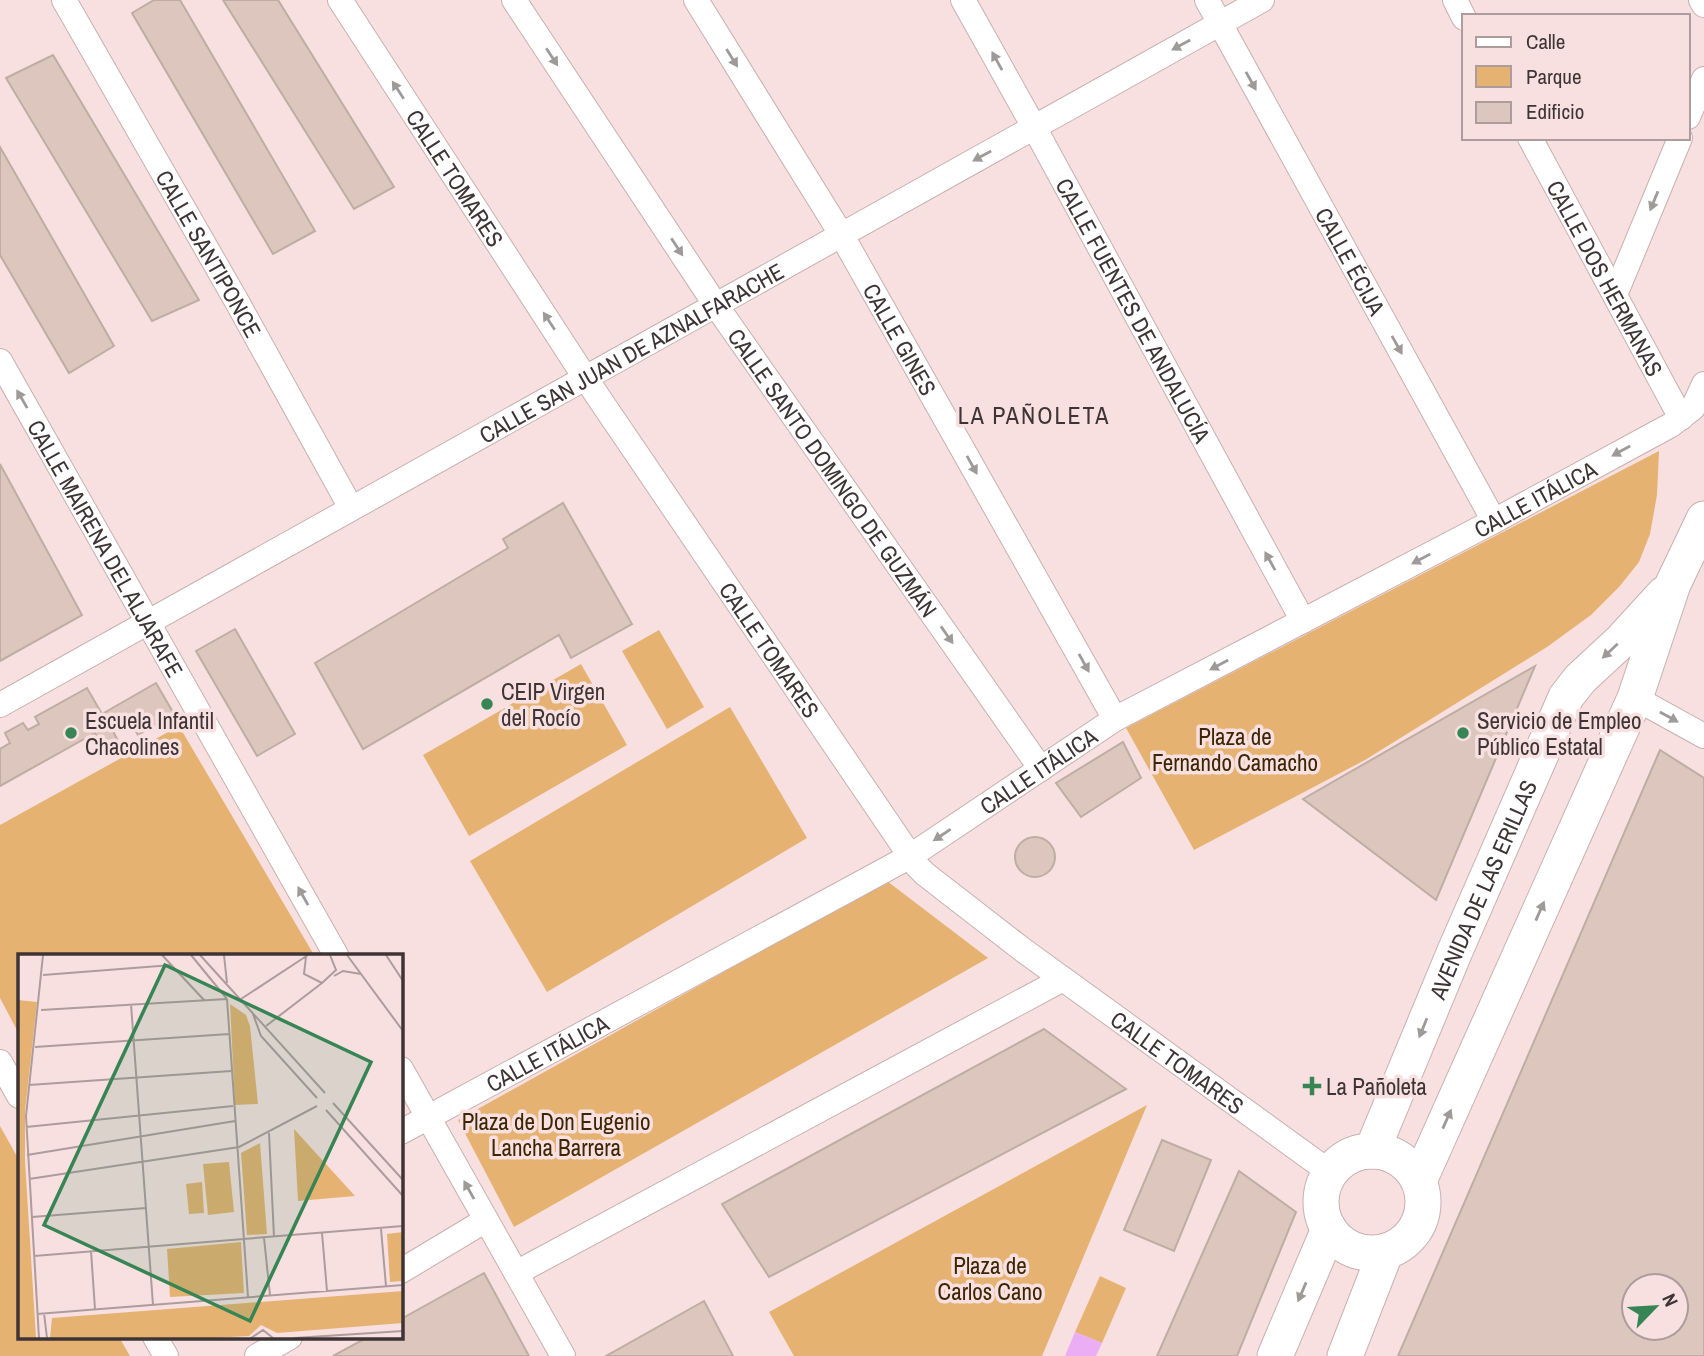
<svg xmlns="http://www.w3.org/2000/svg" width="1704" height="1356" font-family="'Archivo Narrow',sans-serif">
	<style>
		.green { fill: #e6b271 }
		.water { fill: #ebadf4 }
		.building { fill: #dcc6bd; stroke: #c1aca3; stroke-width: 2; fill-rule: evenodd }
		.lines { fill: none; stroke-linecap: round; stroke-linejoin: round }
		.street-casing { stroke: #c8b0b0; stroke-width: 26 }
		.secondary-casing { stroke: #c8b0b0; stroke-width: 37 }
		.street { stroke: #fff; stroke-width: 24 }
		.secondary { stroke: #fff; stroke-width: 35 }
		.oneway { fill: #9e9a9a }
		.poi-dot { fill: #378554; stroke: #f8e0e0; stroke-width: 2.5 }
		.labels { text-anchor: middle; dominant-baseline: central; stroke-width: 7; stroke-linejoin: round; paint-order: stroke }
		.street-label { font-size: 23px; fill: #3e3435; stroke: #f8e0e0 }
		.poi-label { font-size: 23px; fill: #3e3435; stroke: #f8e0e0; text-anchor: start }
		.park-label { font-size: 23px; fill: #3d2603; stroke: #f8e0e0 }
		.neighbourhood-label { font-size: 24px; letter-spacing: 2px; fill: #3e3435; stroke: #f8e0e0 }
		.inset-road { fill: none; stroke: #ae9b9c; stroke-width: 2 }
		.view { fill: #378554; fill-opacity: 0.15; stroke: #378554; stroke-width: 3.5 }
		.inset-edge { fill: none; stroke: #3e3435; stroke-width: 3.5 }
	</style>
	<rect width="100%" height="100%" fill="#f8e0e0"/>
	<path class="green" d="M1659,451L1657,495L1650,534L1639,562L1619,587L1591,615L1547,647L1365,760L1194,850L1126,728Z
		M659,630L704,707L667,729L622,651Z
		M581,664L627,745L469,836L423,755Z
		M730,707L807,838L547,992L470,861Z
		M179,726L314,955H19V1034L0,998V825Z
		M887,881L988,958L514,1227L458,1120Z
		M1147,1105L1042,1356H794L769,1312Z
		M0,1126L19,1160V1337H119L130,1356H0Z
		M1100,1276L1126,1288L1102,1343L1075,1332Z"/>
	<path class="water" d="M1075,1332L1102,1343L1096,1356H1065Z"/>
	<path class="building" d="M154,0H180L315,231L273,254L132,13Z
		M223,0H278L394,187L354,209Z
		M53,55L199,300L152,321L6,78Z
		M0,147L114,346L69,373L0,255Z
		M0,464L82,615L0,661Z
		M563,503L632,624L571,658L559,635L363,749L315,663L508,548L503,539Z
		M235,629L295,734L257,756L196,651Z
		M1535,666L1436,900L1303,799Z
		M156,683L174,714L138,735L125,714L109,723L120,745L106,754L95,733L0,786V749L10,743L5,733L23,723L28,730L39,724L35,717L87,688L102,714Z
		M1123,742L1141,778L1081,817L1056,783Z
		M1660,750L1704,778V1356H1398ZM1634,1286H1676V1328H1634Z
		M1015 857a20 20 0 1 1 40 0a20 20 0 1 1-40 0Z
		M1044,1029L1126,1089L769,1277L722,1204Z
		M1162,1140L1211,1160L1174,1251L1124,1230Z
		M1239,1171L1296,1212L1237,1356H1157Z
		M484,1273L529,1356H333L368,1337H401V1319Z
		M704,1301L733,1356H606Z"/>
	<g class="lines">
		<g class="street-casing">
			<g id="street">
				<path id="s1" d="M64,0L236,300L351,508"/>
				<path id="s2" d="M340,0L586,379L917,866L925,874L1023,950L1331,1173"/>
				<path id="s3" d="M514,0L715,304L1041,769"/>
				<path id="s4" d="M696,0L841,234L1115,719"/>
				<path id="s5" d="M963,0L1034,127L1303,621"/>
				<path id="s6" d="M1207,0L1494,521"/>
				<path d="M1455,0L1464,18"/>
				<path d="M1701,0L1704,5"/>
				<path d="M1688,117L1704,79"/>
				<path id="s7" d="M1530,138L1681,418"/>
				<path d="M1615,295L1680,138"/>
				<path id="s8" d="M0,361L336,955"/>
				<path d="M1635,698L1704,736"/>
				<path id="s9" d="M0,705L1262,0"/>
				<path d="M0,1062L19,1096"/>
				<path d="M401,1069L563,1356"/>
				<path id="s10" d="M401,1132L909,857L1115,719L1494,521L1671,425L1693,408L1704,384"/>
				<path d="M401,1271L486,1220"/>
				<path d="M516,1273L1063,979"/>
				<path d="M155,1337L166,1356"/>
				<path d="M257,1356L290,1337"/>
			</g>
		</g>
		<g class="secondary-casing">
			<g id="secondary">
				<path id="s11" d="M1372,1151L1455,951L1566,697L1580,679L1621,641L1664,594"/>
				<circle cx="1372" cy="1202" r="51"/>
				<path d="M1419,1181L1635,698L1673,584L1704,519"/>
				<path d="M1275,1356L1329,1229"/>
				<path d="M1345,1356L1386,1251"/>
			</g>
		</g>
		<use href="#street" class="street"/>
		<use href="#secondary" class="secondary"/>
	</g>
	<defs><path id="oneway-solid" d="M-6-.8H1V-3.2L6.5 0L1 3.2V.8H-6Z" transform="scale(1.75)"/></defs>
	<g class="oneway">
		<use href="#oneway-solid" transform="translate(1181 45) rotate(151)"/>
		<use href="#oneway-solid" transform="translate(552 57) rotate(57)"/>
		<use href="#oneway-solid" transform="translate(732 58) rotate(58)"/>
		<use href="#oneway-solid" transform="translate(997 61) rotate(-119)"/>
		<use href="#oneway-solid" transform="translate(1251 81) rotate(61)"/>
		<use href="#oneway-solid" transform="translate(398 90) rotate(-123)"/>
		<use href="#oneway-solid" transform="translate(982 156) rotate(151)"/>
		<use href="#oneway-solid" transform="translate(1654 201) rotate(112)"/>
		<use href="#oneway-solid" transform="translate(677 247) rotate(57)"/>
		<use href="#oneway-solid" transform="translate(549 321) rotate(-123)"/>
		<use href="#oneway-solid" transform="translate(1397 345) rotate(61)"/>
		<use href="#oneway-solid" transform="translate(22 399) rotate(-120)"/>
		<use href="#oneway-solid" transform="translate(1621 451) rotate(151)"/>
		<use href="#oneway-solid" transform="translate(972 465) rotate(61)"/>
		<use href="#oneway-solid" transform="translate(1421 559) rotate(152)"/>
		<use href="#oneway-solid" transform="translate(1270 561) rotate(-119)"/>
		<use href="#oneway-solid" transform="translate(947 635) rotate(55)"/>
		<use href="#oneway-solid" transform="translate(1610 651) rotate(137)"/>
		<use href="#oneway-solid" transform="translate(1084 663) rotate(61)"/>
		<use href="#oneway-solid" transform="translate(1219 665) rotate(152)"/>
		<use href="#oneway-solid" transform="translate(1669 717) rotate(29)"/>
		<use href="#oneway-solid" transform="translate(942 835) rotate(146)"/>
		<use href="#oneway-solid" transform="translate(303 896) rotate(-119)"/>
		<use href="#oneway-solid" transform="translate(1540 911) rotate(-66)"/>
		<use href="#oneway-solid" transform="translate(1423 1028) rotate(112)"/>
		<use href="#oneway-solid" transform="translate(1447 1119) rotate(-66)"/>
		<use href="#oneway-solid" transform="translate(469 1190) rotate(-119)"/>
		<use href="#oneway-solid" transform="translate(1302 1292) rotate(113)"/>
	</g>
	<g class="poi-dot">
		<circle cx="487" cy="704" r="7"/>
		<circle cx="71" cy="733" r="7"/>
		<circle cx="1463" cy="733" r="7"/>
		<path d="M1308.5 1075.5h7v7h7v7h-7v7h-7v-7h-7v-7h7z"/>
	</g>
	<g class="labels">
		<g class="street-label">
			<text stroke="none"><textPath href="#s2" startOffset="212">CALLE TOMARES</textPath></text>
			<text stroke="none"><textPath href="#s1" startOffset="292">CALLE SANTIPONCE</textPath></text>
			<text stroke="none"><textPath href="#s6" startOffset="298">CALLE ÉCIJA</textPath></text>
			<text stroke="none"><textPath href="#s7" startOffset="159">CALLE DOS HERMANAS</textPath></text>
			<text stroke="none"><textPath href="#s5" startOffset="354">CALLE FUENTES DE ANDALUCÍA</textPath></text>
			<text stroke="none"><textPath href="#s4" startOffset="396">CALLE GINES</textPath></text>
			<text stroke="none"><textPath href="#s9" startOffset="723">CALLE SAN JUAN DE AZNALFARACHE</textPath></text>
			<text stroke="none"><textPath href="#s3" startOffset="570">CALLE SANTO DOMINGO DE GUZMÁN</textPath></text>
			<text stroke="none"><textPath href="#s10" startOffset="1300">CALLE ITÁLICA</textPath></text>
			<text stroke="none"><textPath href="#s8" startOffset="215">CALLE MAIRENA DEL ALJARAFE</textPath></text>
			<text stroke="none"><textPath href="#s2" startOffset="779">CALLE TOMARES</textPath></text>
			<text stroke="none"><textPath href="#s10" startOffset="733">CALLE ITÁLICA</textPath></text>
			<text stroke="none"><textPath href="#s11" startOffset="284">AVENIDA DE LAS ERILLAS</textPath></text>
			<text stroke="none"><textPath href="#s10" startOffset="166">CALLE ITÁLICA</textPath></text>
			<text stroke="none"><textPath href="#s2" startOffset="1367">CALLE TOMARES</textPath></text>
		</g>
		<g class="poi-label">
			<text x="501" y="691">CEIP Virgen<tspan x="501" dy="26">del Rocío</tspan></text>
			<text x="85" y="720">Escuela Infantil<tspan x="85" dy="26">Chacolines</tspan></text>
			<text x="1477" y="720">Servicio de Empleo<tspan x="1477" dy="26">Público Estatal</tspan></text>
			<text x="1326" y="1086">La Pañoleta</text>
		</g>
		<g class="park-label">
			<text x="1235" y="736">Plaza de<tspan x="1235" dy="26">Fernando Camacho</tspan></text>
			<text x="556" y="1121">Plaza de Don Eugenio<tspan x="556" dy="26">Lancha Barrera</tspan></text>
			<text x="990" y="1265">Plaza de<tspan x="990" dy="26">Carlos Cano</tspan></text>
		</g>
		<g class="neighbourhood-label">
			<text x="1034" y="415">LA PAÑOLETA</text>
		</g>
	</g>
	<g transform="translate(18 954)">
		<rect width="385" height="385" fill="#f8e0e0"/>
		<path d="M0,46L19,48L7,157V207L18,384H0ZM212,50L228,61L232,72L240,150L217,151ZM276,175L337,242L280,247ZM242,189L249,280L229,281L223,199ZM211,208L216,258L190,261L185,210ZM184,228L186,259L171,260L168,230ZM385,278V327L372,328L369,280ZM223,288L226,339L152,343L149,295ZM385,337V369L259,379L243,371L231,382L193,384H32L34,364Z" fill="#e6b271"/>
		<path class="inset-road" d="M144,1L186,46M173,1L209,45M182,1L307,139M206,1L209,29M329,1L385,77M368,1L385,27M288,3L286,20L304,29L318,16L312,1M25,21L154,11M316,22L325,17L343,20M209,45L230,343M223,45L290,1M113,50L135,351M23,56L209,45M235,60L243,82L299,144M248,72L304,29M17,93L211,80M11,131L213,117M315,149L385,226M308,156L385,242M8,173L215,152M251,179L256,283M9,201L217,167M11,225L221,193L299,152M14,263L128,254M363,275L368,332M304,279L309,337M246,284L252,341M73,297L77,355M16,302L385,272M26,359L29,384M19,360L385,331M21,384L8,162L25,1M233,384L245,376L255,384M276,384L385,377"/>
		<path class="view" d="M147,11L353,108L232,367L26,271Z"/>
		<rect width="385" height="385" class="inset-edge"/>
	</g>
	<rect x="1462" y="14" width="228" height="126" fill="#f8e0e0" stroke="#ae9b9c" stroke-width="2"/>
	<rect x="1476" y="37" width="35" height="10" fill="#ffffff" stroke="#ae9b9c" stroke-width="2"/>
	<text x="1526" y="49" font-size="21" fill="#3e3435">Calle</text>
	<rect x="1476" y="66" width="35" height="21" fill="#e6b271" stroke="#ae9b9c" stroke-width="2"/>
	<text x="1526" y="84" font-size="21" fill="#3e3435">Parque</text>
	<rect x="1476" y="102" width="35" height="21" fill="#dcc6bd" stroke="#ae9b9c" stroke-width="2"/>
	<text x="1526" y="119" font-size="21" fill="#3e3435">Edificio</text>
	<g transform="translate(1655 1307) rotate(65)"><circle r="33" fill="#f8e0e0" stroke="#ae9b9c" stroke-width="2"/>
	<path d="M0-5L12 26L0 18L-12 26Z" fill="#378554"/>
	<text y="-10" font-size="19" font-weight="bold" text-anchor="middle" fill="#3e3435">N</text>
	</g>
</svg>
